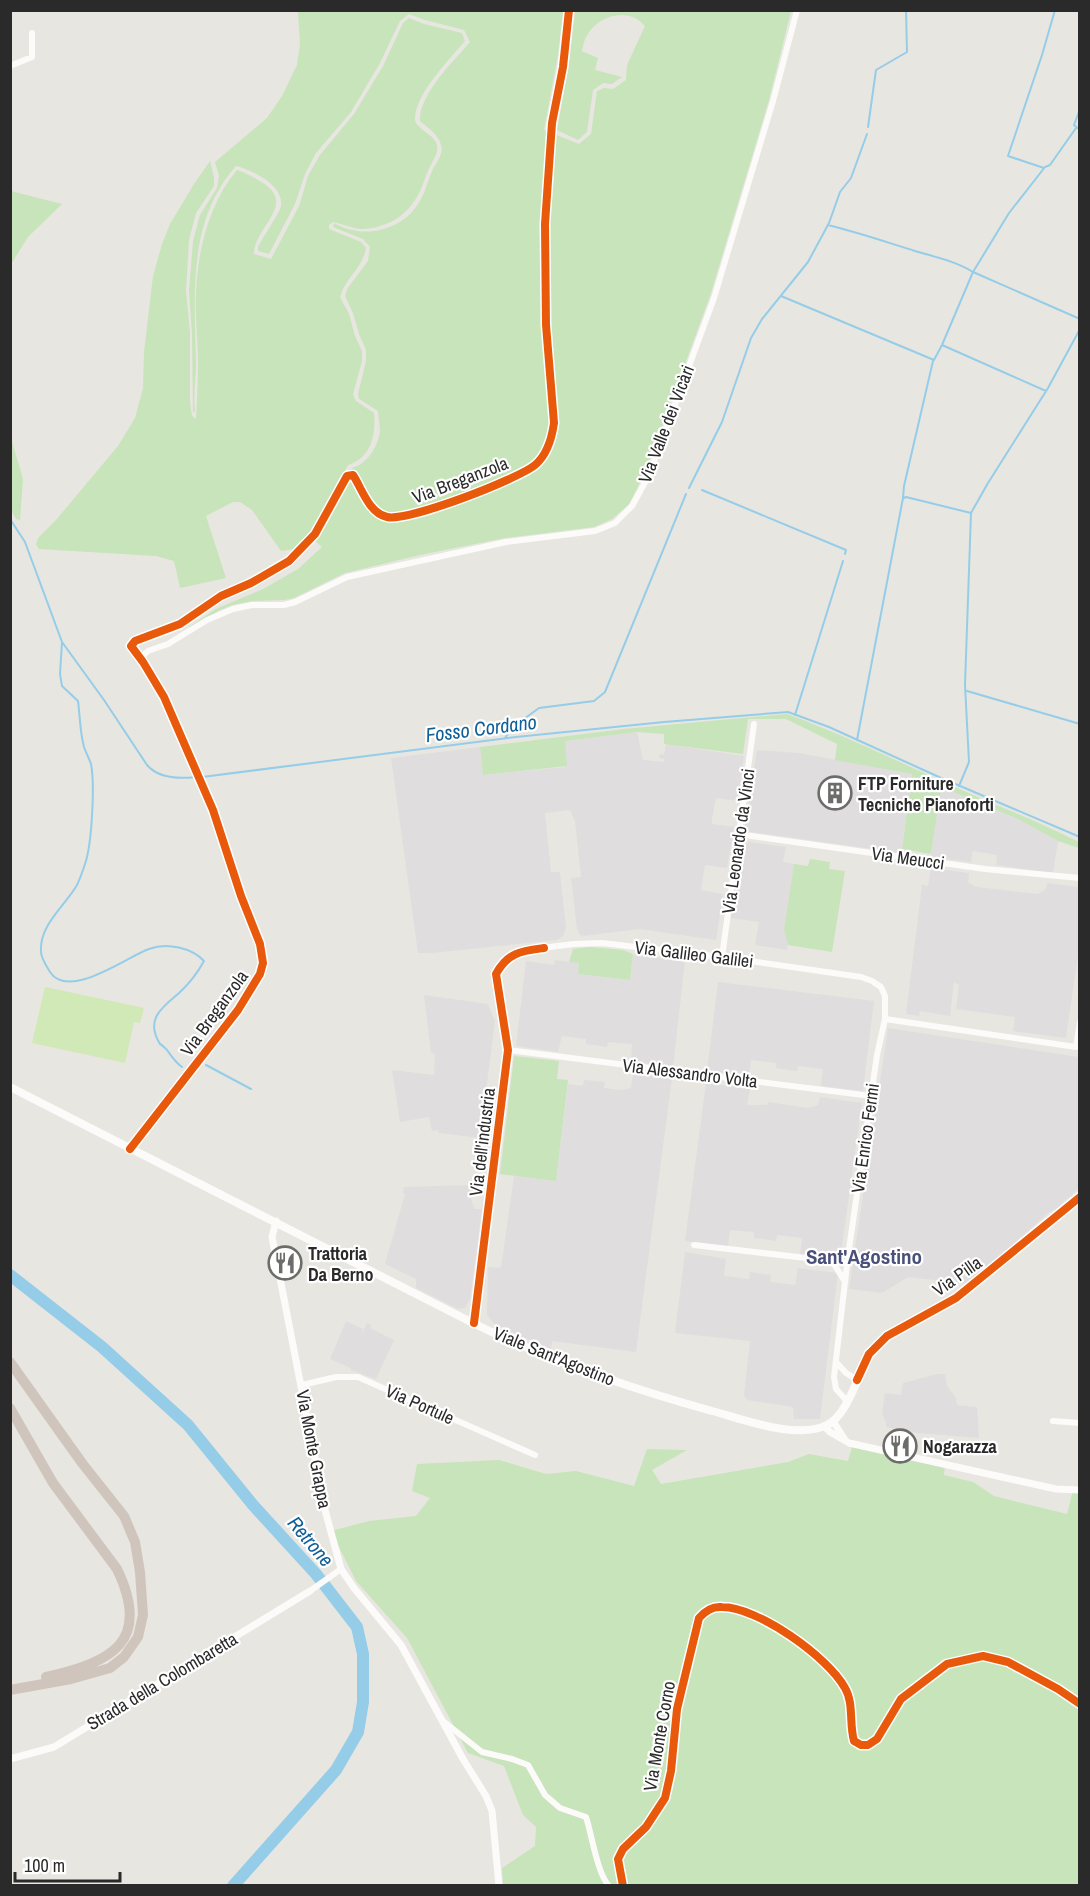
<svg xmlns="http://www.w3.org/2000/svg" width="1090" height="1896" font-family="'Archivo Narrow',sans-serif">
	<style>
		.industrial { fill: #e0dddf }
		.green { fill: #c7e4ba }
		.pitch { fill: #d1e8b7 }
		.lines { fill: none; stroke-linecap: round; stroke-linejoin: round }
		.stream { stroke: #95cde9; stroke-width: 2 }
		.river { stroke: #95cde9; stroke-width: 12 }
		.minor { stroke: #fcfbfa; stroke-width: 6 }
		.tertiary { stroke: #fcfbfa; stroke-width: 7 }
		.secondary { stroke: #fcfbfa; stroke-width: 8 }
		.motorway { stroke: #d0c5bc; stroke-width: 10 }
		.cycleway-casing { stroke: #fff; stroke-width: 11 }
		.cycleway { stroke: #e8590c; stroke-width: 8 }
		.labels { text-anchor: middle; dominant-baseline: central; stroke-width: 4.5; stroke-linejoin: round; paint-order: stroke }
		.street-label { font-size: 18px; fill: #2a2a2a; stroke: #fff }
		.poi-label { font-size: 18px; font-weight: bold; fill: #2a2a2a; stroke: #fff; text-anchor: start }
		.water-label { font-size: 20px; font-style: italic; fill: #0f5f99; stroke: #fff }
		.quarter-label { font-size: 21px; font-weight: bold; fill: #4b507a; stroke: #fff }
	</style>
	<rect width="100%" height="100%" fill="#e8e6e0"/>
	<path class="industrial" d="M637,732L643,760L664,762V759L659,758L660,754L664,755L666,744L744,756L737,801L716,798L712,819V824L734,827L727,868L705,865L701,890L723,894L716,940L639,929L583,936L580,935L577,929L571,878L581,877L575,821L570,810L545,813L551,872H560L566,928L563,936L557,940L432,953H418L391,758L480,747L483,775L566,767L564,741Z
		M757,750L799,753L912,774L901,853L744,831Z
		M940,787L1018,819L1058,841L1053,873L996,865L997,855L973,851L971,862L931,857Z
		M749,842L786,847L783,862L794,864L784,929L788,942L787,950L755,945L759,922L730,918L741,846Z
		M931,868L969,873L968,882L976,887L1038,894L1046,889L1047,883L1079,887V948L1066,1038L1013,1031L1015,1017L956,1009L959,985L954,982L950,1016L920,1011L919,1016L906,1014L922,885L928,886Z
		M633,954L685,961L673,1067L631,1062L632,1044L608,1042L607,1047L586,1044V1039L562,1036L558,1052L516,1046L526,961L554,965L555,960L579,963L578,974L630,980Z
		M718,982L874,1001L863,1091L821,1086L823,1069L798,1066L797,1071L789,1070L776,1068V1063L751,1060L749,1076L707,1071Z
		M424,995L488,1004L495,1021L480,1138L439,1133L438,1130L432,1131L429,1117L400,1122L392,1070L434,1075L435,1054L431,1053Z
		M888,1028L1079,1057V1188L1057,1208L1048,1213L968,1284L908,1277L882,1293L849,1289Z
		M633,1074L672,1078L636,1352L552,1341L551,1349L494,1324L487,1315L488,1267L501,1268L514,1176L556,1181L568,1084L583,1086L584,1080L605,1082L604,1088L621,1090L631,1088Z
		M706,1083L750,1089L747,1105H767L768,1102L808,1108L818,1105L820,1097L862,1103L840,1260L800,1256L802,1238L777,1235L776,1241L754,1238V1232L740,1231L730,1230L728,1247L685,1241Z
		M473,1185L471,1200L475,1209H482L470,1299L465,1308L458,1309L416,1288V1279L385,1264L405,1194L403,1193L404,1187Z
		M685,1252L726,1259L724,1276L749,1279L750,1272L771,1275L770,1282L795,1285L798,1268L838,1273L820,1419H794L793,1407L747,1400L744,1395L750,1341L675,1333Z
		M346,1321L363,1329L361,1336L367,1323L371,1325L370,1328L394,1340L376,1379L351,1370V1368L330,1359Z
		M937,1374H945L947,1386L956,1398L957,1405L977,1407L979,1438L917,1433L886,1427V1423L882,1414L885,1393L901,1395L903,1383Z"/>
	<path class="green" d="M298,11H563L558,55L544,130L579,144L591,134L597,91L604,88L613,89L626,80L627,65L645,26C629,6 597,15 586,37C584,41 583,46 582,51L598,58L595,70L622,77L612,84L603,83L593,90L587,132L578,140L557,130L569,65L575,11H791L769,100L710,296L645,473L629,504L612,519L594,527L505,538L420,555L345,573L294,598L284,600L252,601L232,605L218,611L190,630L189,627L216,609L263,589L298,569L322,547L312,538L352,468C367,464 378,447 380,431C380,425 378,417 378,411L359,399L358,394L366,361V350L359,334L353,313L345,296L347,289L368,261L370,247L363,239L333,227L334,223C363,240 403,231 420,201C425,192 428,181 432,171C436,162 444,155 441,145C439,135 427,127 420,121C419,94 453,62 470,42L464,30L425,20L409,14L400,21L380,63L351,112L316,153L305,174L295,204L269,254L258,251V247C263,237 279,214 281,206C284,185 252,170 236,166C188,220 194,293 196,361C196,378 193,395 195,412H193L192,333L189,291L193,241L200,215L217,188L219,176L215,162L267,118L282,96L297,65L300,44Z
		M409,18L424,24L462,33L465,41C449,60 416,93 415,118C414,129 435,134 437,145C439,154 431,163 428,171C424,180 421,192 415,200C403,219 382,229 360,229C352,228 342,224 333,222L329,225V229L361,242L366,248C363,268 345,278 340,297L349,314L355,336L362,351V361L353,394L356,401L374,413C376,435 371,458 348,465L312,532L294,549L281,551L252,510L240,502H233L206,516L226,578L180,588L174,561L156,556L39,549L36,544L38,538L56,520L118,446L135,418L143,388L144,352L153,276L162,244L170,224L194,184L210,161L214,177V186L196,213L189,240L186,290L190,333V403L192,416L196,419C197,401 198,382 198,364C198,341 195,318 196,295C197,252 209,203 237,170C247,173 254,178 263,183C297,205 254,227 254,254L271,259L299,206L308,176L320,155L354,114L383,66L403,23Z
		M11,191L62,204L28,237L11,264Z
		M10,435L23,479L20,520L16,519L11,510Z
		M787,714C845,735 900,763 957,788C998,806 1039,822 1079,842V848L1058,841L1018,819L941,787L931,854L902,849L912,774L835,760L837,744L786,719H748L743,754L664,744V734L637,732L565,741L567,766L483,775L480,747L624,729Z
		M810,859L830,862L829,869L845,871L832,952L788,945L784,929L794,864L808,866Z
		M590,947L623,950L633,954L630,980L578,974L579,963L569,962L573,949Z
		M514,1056L559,1061L557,1079L568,1080L556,1181L500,1174Z
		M852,1447L945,1464L944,1475L973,1482L994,1496L1067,1514L1073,1490L1079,1491V1885H503L502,1868L535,1846L536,1827L523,1815L504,1766L468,1753L407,1638L356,1581L331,1531L369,1521L416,1516L430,1498L412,1491L417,1464L499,1460L546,1474L576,1471L634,1486L647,1449L687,1450L652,1470L661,1484L788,1462L809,1454L848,1461Z"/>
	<path class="pitch" d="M45,987L144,1008L140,1023L134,1022L125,1063L32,1043Z"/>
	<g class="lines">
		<path class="stream" d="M1080,109L1074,125L1080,130
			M868,127L876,70L907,52L906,10
			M1076,128L1050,165L1045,167L1009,213L973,272L1080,319
			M1044,168L1008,156L1042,55L1055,10
			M781,296L934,360L942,345L973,272C955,261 935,257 915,251C886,242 857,232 828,225
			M942,345L1046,391
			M689,488L722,422L751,338L762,319L808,262L829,223L840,192L851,178L867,134
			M702,490L846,550L845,554
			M904,498L906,497L971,513
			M10,519L25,542L62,642L104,700L147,765C159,779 179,779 196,777
			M62,642L60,674L62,686L78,701C80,716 80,733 84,747C86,753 89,758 91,764C95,784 92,844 85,864C83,870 80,879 77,885C65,906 39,925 41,952C41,958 47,967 50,972C69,1001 128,956 149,949C167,942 192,948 204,961C197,974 189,984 178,994C161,1008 145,1020 160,1044C162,1045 166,1049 167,1050C172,1057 175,1062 182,1067
			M967,691L1080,724
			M795,715L843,561
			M505,738L513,727L539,708L594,701L605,692L686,494
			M857,740L903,498L904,486L933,361
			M202,777L516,737L664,722L788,712L829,727L939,777L1080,837
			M959,786L969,762L965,685L971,513L988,483L1048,388L1080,329
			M206,1065L251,1089"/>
		<path class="river" d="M10,1275L102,1347L188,1425L253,1505L316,1574L357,1627L363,1654V1702L358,1732L336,1770L233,1886"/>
		<path class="minor" d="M10,66L32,57V33
			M140,658L148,651L168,644L207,620L233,609L252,605H284L295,602L347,577L506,542L595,531L615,523L632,506L649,475L714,298L773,101L797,10
			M737,834L985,869L1080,878
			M722,957L754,724
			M885,1019L1076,1047L1080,1022
			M508,1050L871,1096
			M694,1245L832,1261L844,1280
			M474,1323L508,1050L496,974L500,966L517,951L574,944L602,943L722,957L861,977L872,981L881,987L885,996V1019L877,1055L848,1256L834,1377L836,1389L847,1401
			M837,1363L846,1373L857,1380
			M302,1385L336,1377H358L535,1455
			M1053,1421L1080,1423
			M310,1591L341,1569
			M443,1721L482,1752L512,1759L528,1765L545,1795L560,1808L586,1817C592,1835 597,1873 609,1886
			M623,1886L618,1859L623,1849L646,1827L665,1798L671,1771L677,1709L699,1618C705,1611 712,1606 722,1607C758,1607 828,1657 845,1688C854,1703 849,1724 854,1741L861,1745H868L877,1739L901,1699L947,1664L983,1656L1008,1662L1058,1689L1080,1704"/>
		<path class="tertiary" d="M130,1149L238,1010L260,974L263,963L260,944L241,896L213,810L164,697L143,662L131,646L135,641L180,624L221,596L251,583L289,561L315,534L347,476L353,475C362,489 369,513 387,517C408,522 518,479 535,465C547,455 552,437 554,423L546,325L545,224L552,123L563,67L569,10
			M276,1221L272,1237L325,1510L341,1569L354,1588L401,1645L463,1759L486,1796L492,1811L499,1886
			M833,1421L845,1440
			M824,1426L830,1432L849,1443L1056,1489L1080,1490
			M10,1759L54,1747L310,1591"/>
		<path class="secondary" d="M10,1087L469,1321C547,1360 628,1388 712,1411C743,1419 796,1440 827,1425C847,1416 858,1375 869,1356C873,1348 880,1342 887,1336L956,1298L1080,1197"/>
		<path class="motorway" d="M10,1362L82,1463L124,1516L135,1542L140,1572L143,1615L138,1637L124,1657L110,1668L71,1679L10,1690
			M10,1408L53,1483L117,1569C152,1642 112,1662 46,1677"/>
		<g class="cycleway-casing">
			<path id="cycleway" d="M130,1149L238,1010L260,974L263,963L260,944L241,896L213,810L164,697L143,662L131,646L135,641L180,624L221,596L251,583L289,561L315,534L347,476L353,475C362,489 369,513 387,517C408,522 518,479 535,465C547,455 552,437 554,423L546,325L545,224L552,123L563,67L569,10
				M474,1323L508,1050L496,974C508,952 522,951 544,948
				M857,1380L869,1354L887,1336L956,1298L1080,1197
				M623,1886L618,1859L623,1849L646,1827L665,1798L671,1771L677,1709L699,1618C705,1611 712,1606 722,1607C758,1607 828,1657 845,1688C854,1703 849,1724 854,1741L861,1745H868L877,1739L901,1699L947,1664L983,1656L1008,1662L1058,1689L1080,1704"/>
		</g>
		<use href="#cycleway" class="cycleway"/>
	</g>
	<defs>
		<g id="building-ring" transform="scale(1.725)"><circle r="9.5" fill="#fff" stroke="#6c6c6a" stroke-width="1.5"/><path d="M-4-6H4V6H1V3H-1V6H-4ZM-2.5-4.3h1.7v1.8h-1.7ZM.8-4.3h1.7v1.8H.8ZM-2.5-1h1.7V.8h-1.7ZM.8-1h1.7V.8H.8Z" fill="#6c6c6a"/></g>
		<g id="restaurant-ring" transform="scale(1.725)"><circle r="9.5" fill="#fff" stroke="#6c6c6a" stroke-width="1.5"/><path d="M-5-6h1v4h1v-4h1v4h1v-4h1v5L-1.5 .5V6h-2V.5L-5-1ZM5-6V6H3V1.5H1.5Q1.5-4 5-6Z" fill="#6c6c6a"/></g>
	</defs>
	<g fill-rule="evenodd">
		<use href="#building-ring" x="835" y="793"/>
		<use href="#restaurant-ring" x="285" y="1263"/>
		<use href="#restaurant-ring" x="900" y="1446"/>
	</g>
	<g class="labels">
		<g class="street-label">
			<text transform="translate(666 424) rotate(-69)">Via Valle dei Vicàri</text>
			<text transform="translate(460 480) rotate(-21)">Via Breganzola</text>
			<text transform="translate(738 841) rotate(-82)">Via Leonardo da Vinci</text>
			<text transform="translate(908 858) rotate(8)">Via Meucci</text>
			<text transform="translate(694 954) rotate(7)">Via Galileo Galilei</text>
			<text transform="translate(214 1013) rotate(-54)">Via Breganzola</text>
			<text transform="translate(690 1073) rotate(7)">Via Alessandro Volta</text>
			<text transform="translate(865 1138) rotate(-82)">Via Enrico Fermi</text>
			<text transform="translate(482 1142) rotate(-83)">Via dell'industria</text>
			<text transform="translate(957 1276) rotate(-35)">Via Pilla</text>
			<text transform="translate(554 1356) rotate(22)">Viale Sant'Agostino</text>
			<text transform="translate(420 1404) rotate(24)">Via Portule</text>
			<text transform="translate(314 1449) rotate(79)">Via Monte Grappa</text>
			<text transform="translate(162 1681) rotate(-31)">Strada della Colombaretta</text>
			<text transform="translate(659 1736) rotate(-80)">Via Monte Corno</text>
		</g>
		<g class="poi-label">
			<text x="858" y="783">FTP Forniture<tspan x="858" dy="21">Tecniche Pianoforti</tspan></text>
			<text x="308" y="1253">Trattoria<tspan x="308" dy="21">Da Berno</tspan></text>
			<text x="923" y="1446">Nogarazza</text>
		</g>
		<g class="water-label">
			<text transform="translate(481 728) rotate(-7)">Fosso Cordano</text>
			<text transform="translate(311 1541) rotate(50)">Retrone</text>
		</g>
		<g class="quarter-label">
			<text x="864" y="1256">Sant'Agostino</text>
		</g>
	</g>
	<rect width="1090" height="1896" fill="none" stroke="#2a2a2a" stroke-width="24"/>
	<path d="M15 1872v9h105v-9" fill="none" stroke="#2a2a2a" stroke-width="3"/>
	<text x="24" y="1872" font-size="18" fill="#2a2a2a" stroke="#ffffff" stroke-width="4.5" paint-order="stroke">100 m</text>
</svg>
